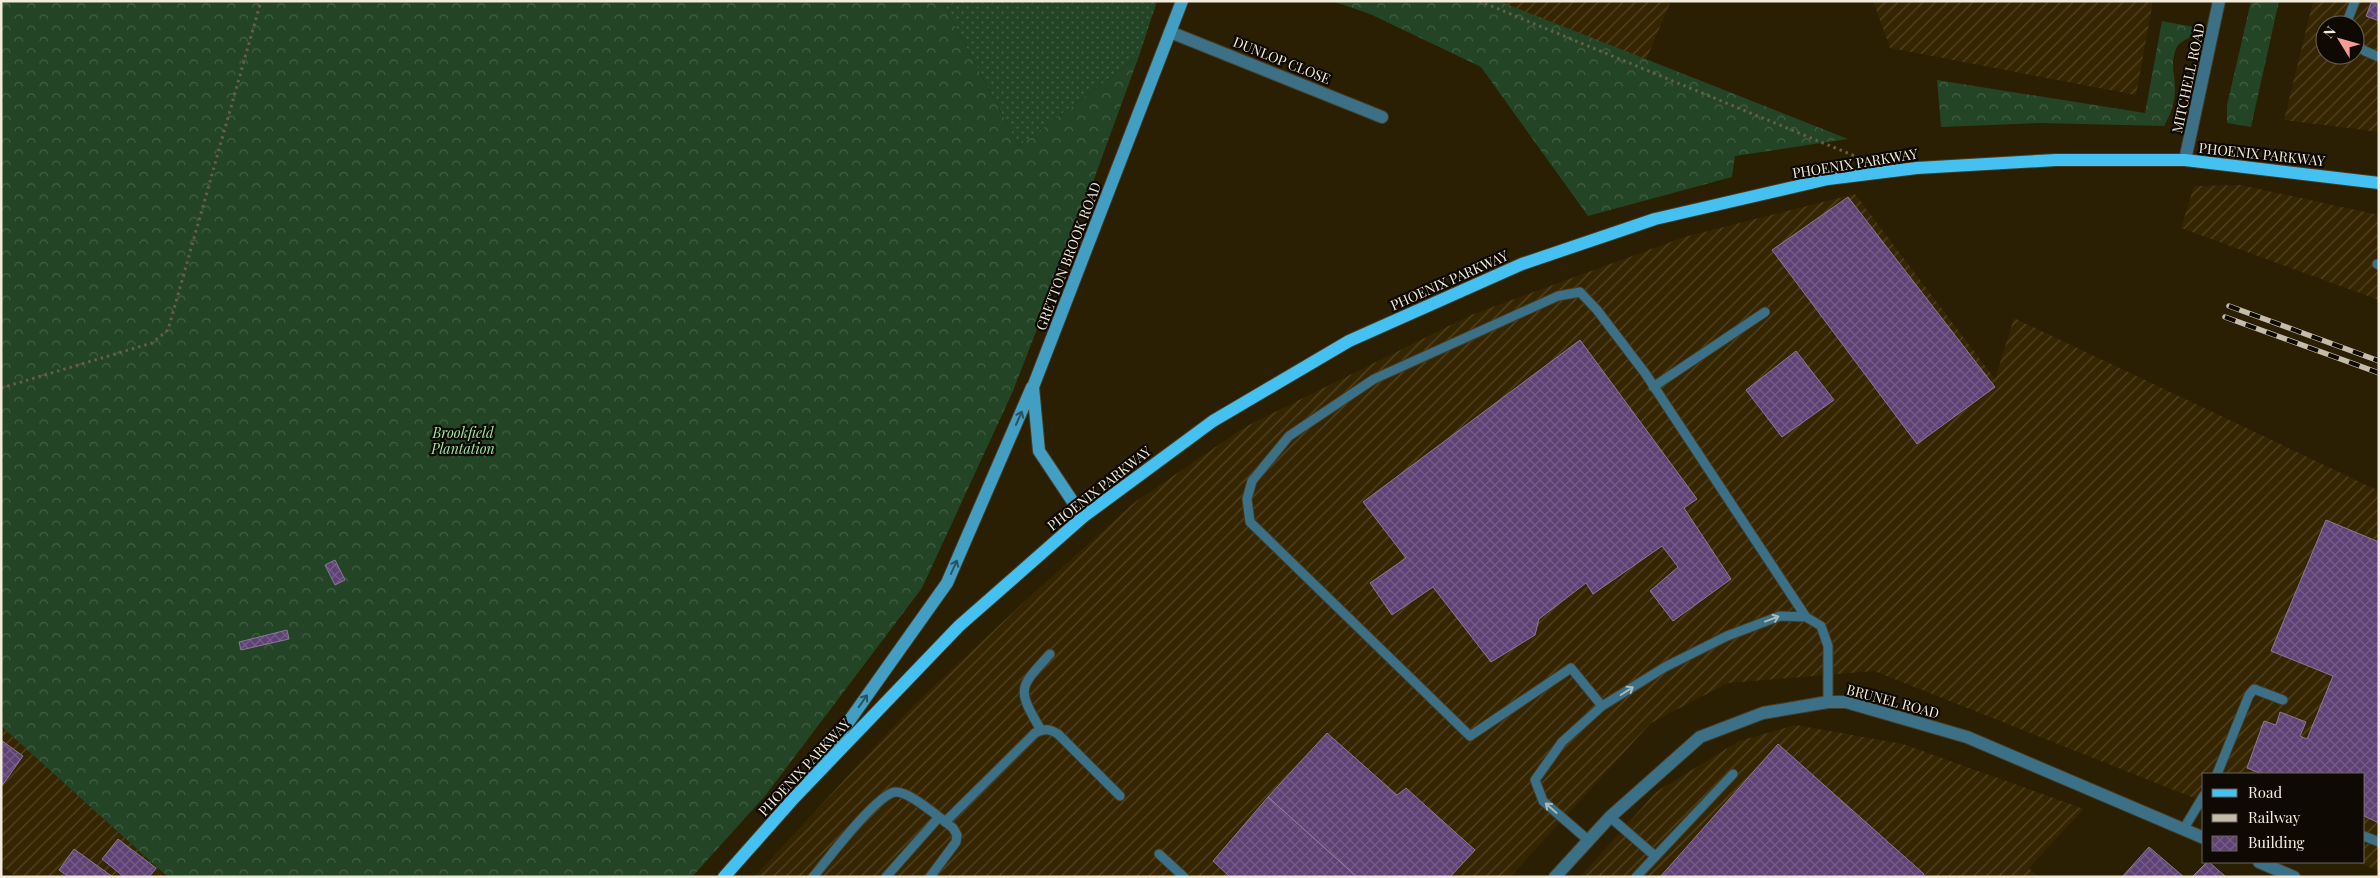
<svg xmlns="http://www.w3.org/2000/svg" width="2380" height="878" font-family="'Playfair Display',serif">
	<style>
		.industrial { fill: url(#industrial-furrows); fill-rule: evenodd }
		.grass { fill: url(#grass-dots) }
		.forest { fill: url(#forest-crowns) }
		.building { fill: url(#building-cross-hatch); stroke: #887a96 }
		.lines { fill: none; stroke-linecap: round; stroke-linejoin: round }
		.lane-casing { stroke: #463b21; stroke-width: 11 }
		.street-casing { stroke: #463b21; stroke-width: 14 }
		.secondary-casing { stroke: #463b21; stroke-width: 14 }
		.primary-casing { stroke: #463b21; stroke-width: 14 }
		.path { stroke: #685d45; stroke-width: 3; stroke-dasharray: 2.5 4; stroke-linecap: butt }
		.lane { stroke: #3b7087; stroke-width: 9 }
		.street { stroke: #3b7087; stroke-width: 12 }
		.secondary { stroke: #439ec3; stroke-width: 12 }
		.primary { stroke: #45c1f1; stroke-width: 12 }
		.rail-casing { stroke: #c4bca9; stroke-width: 5.5 }
		.rail { stroke: #0e0902; stroke-width: 4; stroke-dasharray: 11; stroke-linecap: butt }
		.oneway { stroke: #285462 }
		.oneway2 { stroke: #a9bab9 }
		.labels { text-anchor: middle; dominant-baseline: central; stroke-width: 4.5; stroke-linejoin: round; paint-order: stroke }
		.street-label { font-size: 14px; fill: #f3ebdb; stroke: #0e0902 }
		.park-label { font-size: 14px; font-style: italic; fill: #9ee5a0; stroke: #0e0902 }
	</style>
	<defs>
		<pattern id="industrial-furrows" width="10" height="10" patternUnits="userSpaceOnUse" patternTransform="scale(1.25)"><rect width="10" height="10" fill="#352501"/><path d="M-1 1l2-2M0 10L10 0M9 11l2-2" fill="none" stroke="#534525"/></pattern>
		<pattern id="grass-dots" width="8" height="8" patternUnits="userSpaceOnUse" patternTransform="scale(1.25)"><rect width="8" height="8" fill="#234525"/><path d="M2 2h.1M6 6h.1" fill="none" stroke="#436044" stroke-width="1.8" stroke-linecap="round"/></pattern>
		<pattern id="forest-crowns" width="20" height="18" patternUnits="userSpaceOnUse" patternTransform="scale(1.25)"><rect width="20" height="18" fill="#234525"/><path d="M2 6a3 3 0 1 1 6 0M12 15a3 3 0 1 1 6 0" fill="none" stroke="#436044"/></pattern>
		<pattern id="building-cross-hatch" width="8" height="8" patternUnits="userSpaceOnUse" patternTransform="scale(1.25)"><rect width="8" height="8" fill="#5e4175"/><path d="M0 0l8 8M0 8l8-8" fill="none" stroke="#765d88"/></pattern>
	</defs>
	<rect width="100%" height="100%" fill="#2a1e03"/>
	<path class="industrial" d="M1492,1H1671L1645,62Z
		M1873,1H2153L2136,95L1890,48Z
		M2313,1H2379V132L2284,120ZM2325,25H2355V55H2325Z
		M2241,185L2379,215V300L2181,228L2194,186Z
		M1855,194L1995,379L2014,318L2379,491V871L2356,862H2364V774H2204V802L1874,671L1728,683L1651,723L1510,877H754L913,706L1038,589L1135,502L1245,427L1471,315L1684,237Z
		M1796,725L1903,744L2084,809L2029,868L2038,877H1580L1656,792L1739,741Z
		M1,726L163,872L160,877H16L1,866Z"/>
	<path class="grass" d="M942,1H1157L1139,56L1019,146Z"/>
	<path class="forest" d="M1,1H942L1019,146L1139,56L1078,223L1013,391L922,588L765,796L692,877H168L1,726Z
		M1332,1H1499L1848,139L1735,156L1732,177L1588,216L1481,67L1370,14Z
		M2251,1H2279L2251,127L2227,123V105Z
		M2162,21L2199,28C2194,39 2180,39 2176,49C2170,63 2175,75 2175,88C2175,103 2171,114 2164,126L2041,123L1941,127L1937,80L2145,113Z"/>
	<path class="building" d="M2372,1H2379V21L2366,16Z
		M1848,197L1995,387L1917,444L1772,250Z
		M1580,340L1697,499L1684,508L1731,579L1673,621L1650,591L1678,567L1662,546L1593,594L1586,583L1539,619L1535,635L1491,662L1433,587L1392,615L1370,583L1406,558L1363,502Z
		M1796,351L1834,400L1782,437L1746,390Z
		M2326,520L2379,542V823L2364,816V774H2262L2247,768L2264,721L2276,725L2280,712L2306,722L2300,736L2307,739L2333,676L2271,651Z
		M335,560L345,580L335,585L325,565Z
		M287,630L289,639L241,650L239,642Z
		M1327,733L1397,795L1406,788L1475,850L1450,877H1357L1268,797Z
		M1,740L23,756L1,787Z
		M1778,744L1924,874L1922,877H1660Z
		M1268,797L1357,877H1230L1213,861Z
		M118,839L156,868L149,877H124L102,859Z
		M2149,847L2184,877H2122Z
		M74,849L113,877H69L59,870Z
		M2207,862H2209L2226,877H2192Z"/>
	<g class="lines">
		<g class="lane-casing">
			<path id="lane" d="M2348,25V19L2355,1
				M2355,44L2365,51L2379,57
				M2377,264L2379,265
				M1653,387L1765,312
				M1602,706L1571,668L1470,736L1250,522L1247,499L1252,481L1289,436L1374,379L1558,296L1580,292L1597,310L1645,373L1806,617
				M1041,730C1016,688 1019,688 1050,654
				M2217,774L2249,695L2254,689L2283,700
				M1610,817L1655,856
				M945,822L1035,733C1044,728 1050,729 1058,734L1120,796
				M2183,830L2204,795
				M2364,836L2379,842
				M1588,840L1543,801L1535,780L1562,742L1602,706L1665,667L1727,636L1780,616L1806,617L1821,626L1828,646V702
				M1159,854L1184,877
				M813,877C828,859 876,795 895,792C909,790 942,820 953,828L957,835L956,842L930,877
				M886,877L939,817
				M1636,877L1733,774"/>
		</g>
		<g class="street-casing">
			<path id="street" d="M1170,32L1382,117
				M2185,160L2219,1
				M2259,862L2294,877
				M1555,877L1610,817L1700,737L1763,713L1828,702H1846L1967,737L2204,838"/>
		</g>
		<g class="secondary-casing">
			<path id="secondary" d="M1083,517L1039,451L1033,387L1182,1
				M810,776L947,583L1032,387"/>
		</g>
		<g class="primary-casing">
			<path id="primary" d="M724,877L794,798L959,626L1083,517L1213,421L1349,341L1522,264L1655,219L1828,179L1917,168L2056,160H2185L2379,183"/>
		</g>
		<path class="path" d="M1479,1L1862,159
			M1,388L152,343L168,330L261,1"/>
		<use href="#lane" class="lane"/>
		<use href="#street" class="street"/>
		<use href="#secondary" class="secondary"/>
		<use href="#primary" class="primary"/>
		<g class="rail-casing">
			<path id="rail" d="M2229,306L2379,361
				M2225,317L2379,373"/>
		</g>
		<use href="#rail" class="rail"/>
	</g>
	<defs><path id="oneway-shaft" d="M-6 0H5M1.5-3L5.5 0L1.5 3" fill="none" stroke-width="1.6" stroke-linecap="round" stroke-linejoin="round" transform="scale(1.25)"/></defs>
	<g class="oneway">
		<use href="#oneway-shaft" transform="translate(1019 418) rotate(-66)"/>
		<use href="#oneway-shaft" transform="translate(954 567) rotate(-66)"/>
		<use href="#oneway-shaft" transform="translate(863 701) rotate(-55)"/>
	</g>
	<g class="oneway2">
		<use href="#oneway-shaft" transform="translate(1772 619) rotate(-21)"/>
		<use href="#oneway-shaft" transform="translate(1627 691) rotate(-32)"/>
		<use href="#oneway-shaft" transform="translate(1551 808) rotate(-139)"/>
	</g>
	<g class="labels">
		<g class="street-label">
			<text transform="translate(1282 60) rotate(22)">DUNLOP CLOSE</text>
			<text transform="translate(2188 78) rotate(-78)">MITCHELL ROAD</text>
			<text transform="translate(2262 154) rotate(6)">PHOENIX PARKWAY</text>
			<text transform="translate(1855 163) rotate(-9)">PHOENIX PARKWAY</text>
			<text transform="translate(1068 256) rotate(-69)">GRETTON BROOK ROAD</text>
			<text transform="translate(1449 280) rotate(-24)">PHOENIX PARKWAY</text>
			<text transform="translate(1099 488) rotate(-38)">PHOENIX PARKWAY</text>
			<text transform="translate(1893 701) rotate(15)">BRUNEL ROAD</text>
			<text transform="translate(804 767) rotate(-47)">PHOENIX PARKWAY</text>
		</g>
		<g class="park-label">
			<text x="463" y="432">Brookfield<tspan x="463" dy="16">Plantation</tspan></text>
		</g>
	</g>
	<rect width="2380" height="878" fill="none" stroke="#f3ebdb" stroke-width="5"/>
	<rect x="2202" y="773" width="162" height="90" fill="#0e0902" stroke="#6a6359"/>
	<rect x="2212" y="789" width="25" height="8" fill="#45c1f1" stroke="#6a6359"/>
	<text x="2248" y="798" font-size="15" fill="#f3ebdb">Road</text>
	<rect x="2212" y="814" width="25" height="8" fill="#c4bca9" stroke="#6a6359"/>
	<text x="2248" y="823" font-size="15" fill="#f3ebdb">Railway</text>
	<rect x="2212" y="836" width="25" height="15" fill="url(#building-cross-hatch)" stroke="#6a6359"/>
	<text x="2248" y="848" font-size="15" fill="#f3ebdb">Building</text>
	<g transform="translate(2340 40) rotate(307)"><circle r="24" fill="#0e0902" stroke="#6a6359"/>
	<path d="M0-4L9 19L0 12L-9 19Z" fill="#f59c92"/>
	<text y="-8" font-size="14" font-weight="bold" text-anchor="middle" fill="#f3ebdb">N</text>
	</g>
</svg>
